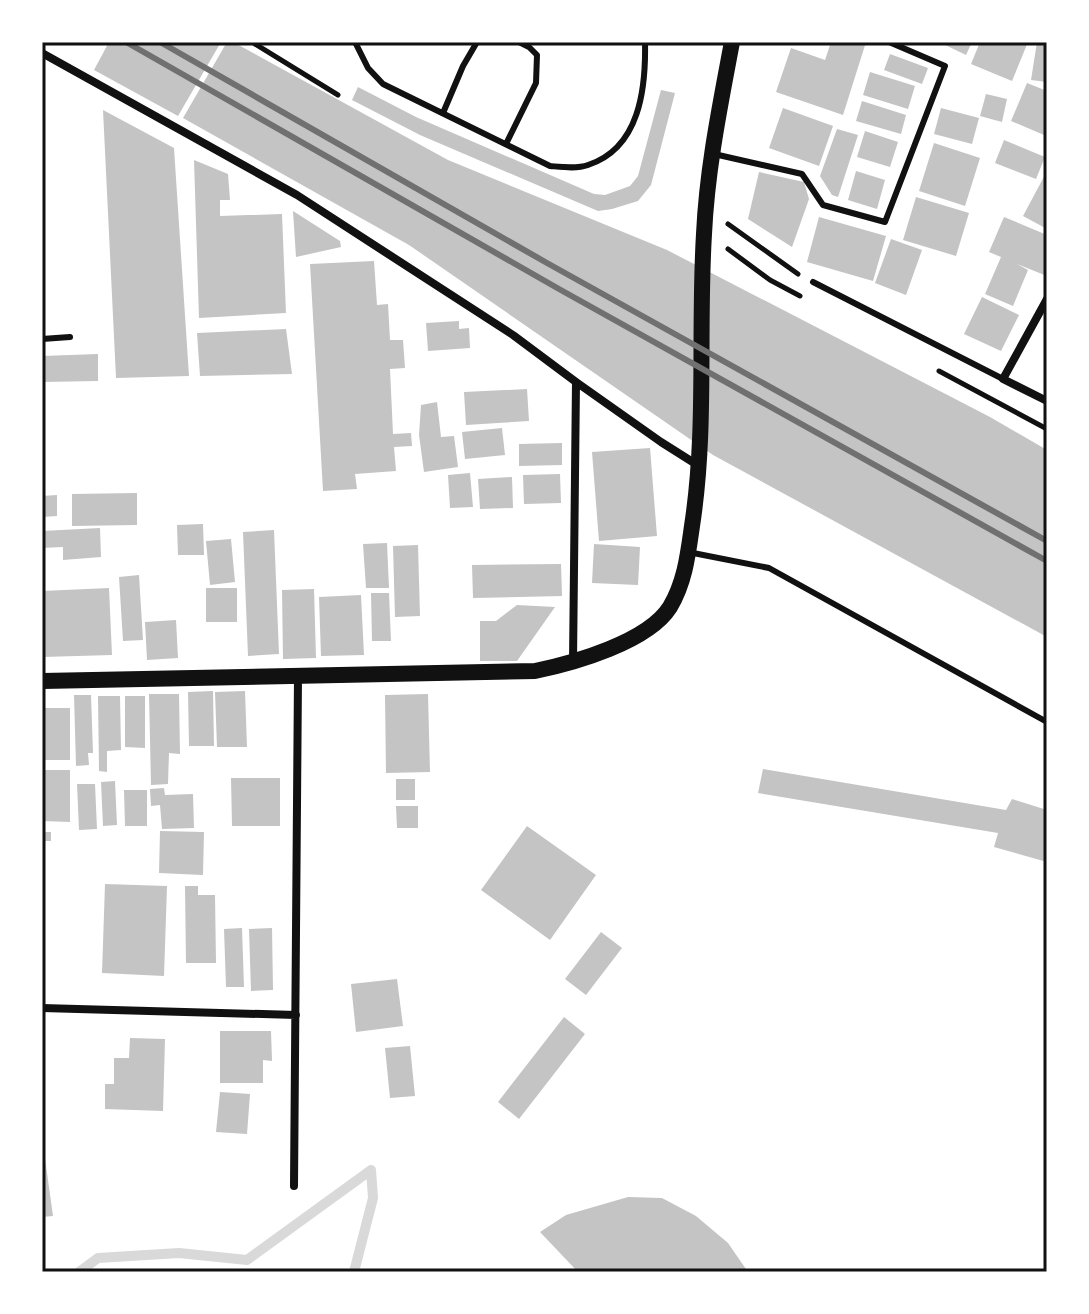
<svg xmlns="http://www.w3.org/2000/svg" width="1089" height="1314" font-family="'Source Sans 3',sans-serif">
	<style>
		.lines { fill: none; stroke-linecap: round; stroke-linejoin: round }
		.stream { stroke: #d9d9d9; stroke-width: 10 }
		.building { fill: #c4c4c4 }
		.path { stroke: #111; stroke-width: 5 }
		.service { stroke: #111; stroke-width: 6 }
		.minor { stroke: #111; stroke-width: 8 }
		.secondary { stroke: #111; stroke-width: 16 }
		.rail { stroke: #707070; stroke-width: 6 }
		.neatline { fill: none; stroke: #111; stroke-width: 3 }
	</style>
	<rect width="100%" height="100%" fill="#fff"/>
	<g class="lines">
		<path class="stream" d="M79,1272L98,1258L179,1253L247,1260L371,1170L373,1198L354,1272"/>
	</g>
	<path class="building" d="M109,42H221L178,116L94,70Z
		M227,42H233L448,160L667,250L990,417L1047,450V637L713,455L409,245L183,118Z
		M831,42H866L843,115L776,92L791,48L825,60Z
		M939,42H972L966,55Z
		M980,42H1028L1012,81L971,64Z
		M1037,42H1047V82L1031,80Z
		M890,54L928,68L922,84L884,70Z
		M870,72L915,86L908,109L863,95Z
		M1027,83L1047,91V129L1044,135L1011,121Z
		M358,87L416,117L594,194L605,195L630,186L638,176L661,90L675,93L651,185L638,201L612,209L598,211L420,135L352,100Z
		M986,94L1007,99L1002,122L980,116Z
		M862,101L906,115L901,134L856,121Z
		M783,108L833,126L819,166L769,148Z
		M941,108L979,118L972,144L934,134Z
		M103,110L174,148L189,376L116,378Z
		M837,129L858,135L838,197L832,195L820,176Z
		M865,131L898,142L890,167L857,157Z
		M1004,140L1045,157L1036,179L995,163Z
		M934,143L980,158L965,206L919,191Z
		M194,160L228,174L230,200H220V216L282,214L286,313L199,318Z
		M856,171L885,180L877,209L848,200Z
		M1047,171V229L1023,216Z
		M759,172L804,182L809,199L792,247L748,219Z
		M916,197L969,213L956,256L903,240Z
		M293,211L340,241L341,247L296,257Z
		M819,217L886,236L873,281L807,262Z
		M1004,217L1047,235V276L1017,264L1028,270L1013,306L985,294L1001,257L989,252Z
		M891,239L922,250L906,295L875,283Z
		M374,261L377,305L388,304L390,340H403L405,368L390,369L393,434L411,433L412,446L394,447L396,471L355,474L357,489L323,491L310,264Z
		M982,297L1019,315L1001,351L964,334Z
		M459,321V329L469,328L470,348L428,351L426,323Z
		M286,329L292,374L200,376L197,333Z
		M98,354V381L42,382V356Z
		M527,389L529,421L466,425L464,392Z
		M437,402L441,437L454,436L458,467L424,472L419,435L421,405Z
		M502,428L505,455L465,459L462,432Z
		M562,443V465L519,466V444Z
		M650,448L657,536L599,541L592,452Z
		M470,473L473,507L450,508L448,475Z
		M560,474L561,503L524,504L523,475Z
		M512,477L513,508L480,509L478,479Z
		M137,493V525L72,526V494Z
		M57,495V516L42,517V496Z
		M203,524L204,555H178L177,525Z
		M100,528L101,557L63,560V547L42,548V531Z
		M274,530L279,654L248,656L243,532Z
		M231,539L235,582L210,585L206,541Z
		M387,543L389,588H366L363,544Z
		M594,544L640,547L638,585L592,583Z
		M418,545L420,616L395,617L393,546Z
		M561,564L562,596L473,598L472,565Z
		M139,575L143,640L123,641L119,577Z
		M109,588L112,655L42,657V591Z
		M206,588H237V622H206Z
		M314,589L316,658L283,659L282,590Z
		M371,593H389L391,641H372Z
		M361,595L364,655L321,656L319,597Z
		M517,605L555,607L517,661H480V621H496Z
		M176,620L178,658L147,660L145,622Z
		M213,691L214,746H189L188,692Z
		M245,691L247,747H217L215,692Z
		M149,694H179L180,754L169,753L168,784L151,785Z
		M428,694L430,772L386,773L385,695Z
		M74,695H91L93,753H88L89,765L76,766Z
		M98,696H120L121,750L107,751V772L99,771Z
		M125,696H145V748L125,747Z
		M42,708H70V760H42Z
		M763,769L1006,810L1012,799L1047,810V862L994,847L998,833L758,793Z
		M42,770H70V822L42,821Z
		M231,778H280V826H232Z
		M396,779H415V800H396Z
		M115,781L117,825L103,826L101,782Z
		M77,784H95L97,829L79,830Z
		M164,788L165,795L193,794L194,828L162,829L160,805L151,806L150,789Z
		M124,790H147V826H125Z
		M396,806H418V828H397Z
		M527,826L596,875L550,940L481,890Z
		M160,831L204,832L203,875L159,873Z
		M42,832H51V841H42Z
		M105,884L167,886L164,976L102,973Z
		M185,886H198V895H215L216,963H186Z
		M242,928L244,987H226L224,929Z
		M272,928L273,990L251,991L249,929Z
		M601,932L622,948L586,995L565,979Z
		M397,979L403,1026L356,1032L351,984Z
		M564,1017L585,1034L519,1119L498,1102Z
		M220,1031H271L272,1061L263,1060V1083H220Z
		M130,1038L165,1039L163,1111L105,1109V1084H114V1058H129Z
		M410,1046L415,1096L390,1098L385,1048Z
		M220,1092L250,1094L247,1134L216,1132Z
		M42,1137L53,1216L42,1217Z
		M628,1197L662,1198L696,1216L728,1243L748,1272H578L540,1232L566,1215Z"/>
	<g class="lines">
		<path class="path" d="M255,44L338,95
			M728,224L798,274
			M728,249L770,280L800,296
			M939,371L1047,429"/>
		<path class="service" d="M355,42L368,68L383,84L550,166C562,167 577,169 588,165C640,148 646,88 645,42
			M443,113L463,66L477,42
			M506,144L536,83L537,55L529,47L519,42
			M714,154L802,174L823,205L885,222L945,66L889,42
			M813,282L1003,379
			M42,339L70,337
			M688,552L769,568L1047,722"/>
		<path class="minor" d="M42,53L297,195L513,335L576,382L573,662
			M1047,299L1003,379L1047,401
			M576,382L661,442L699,466
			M42,1008L296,1015
			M294,1186L298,676"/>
		<path class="secondary" d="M42,681L535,671C574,663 648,642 670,607C685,582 688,554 692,526C707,429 698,332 704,234C707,169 720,106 732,42"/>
		<path class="rail" d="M126,42L559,289L1047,561
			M160,42L547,263L1047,541"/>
	</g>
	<rect width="1089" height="1314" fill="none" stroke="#ffffff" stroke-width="88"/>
	<rect x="44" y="44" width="1001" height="1226" class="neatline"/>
</svg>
